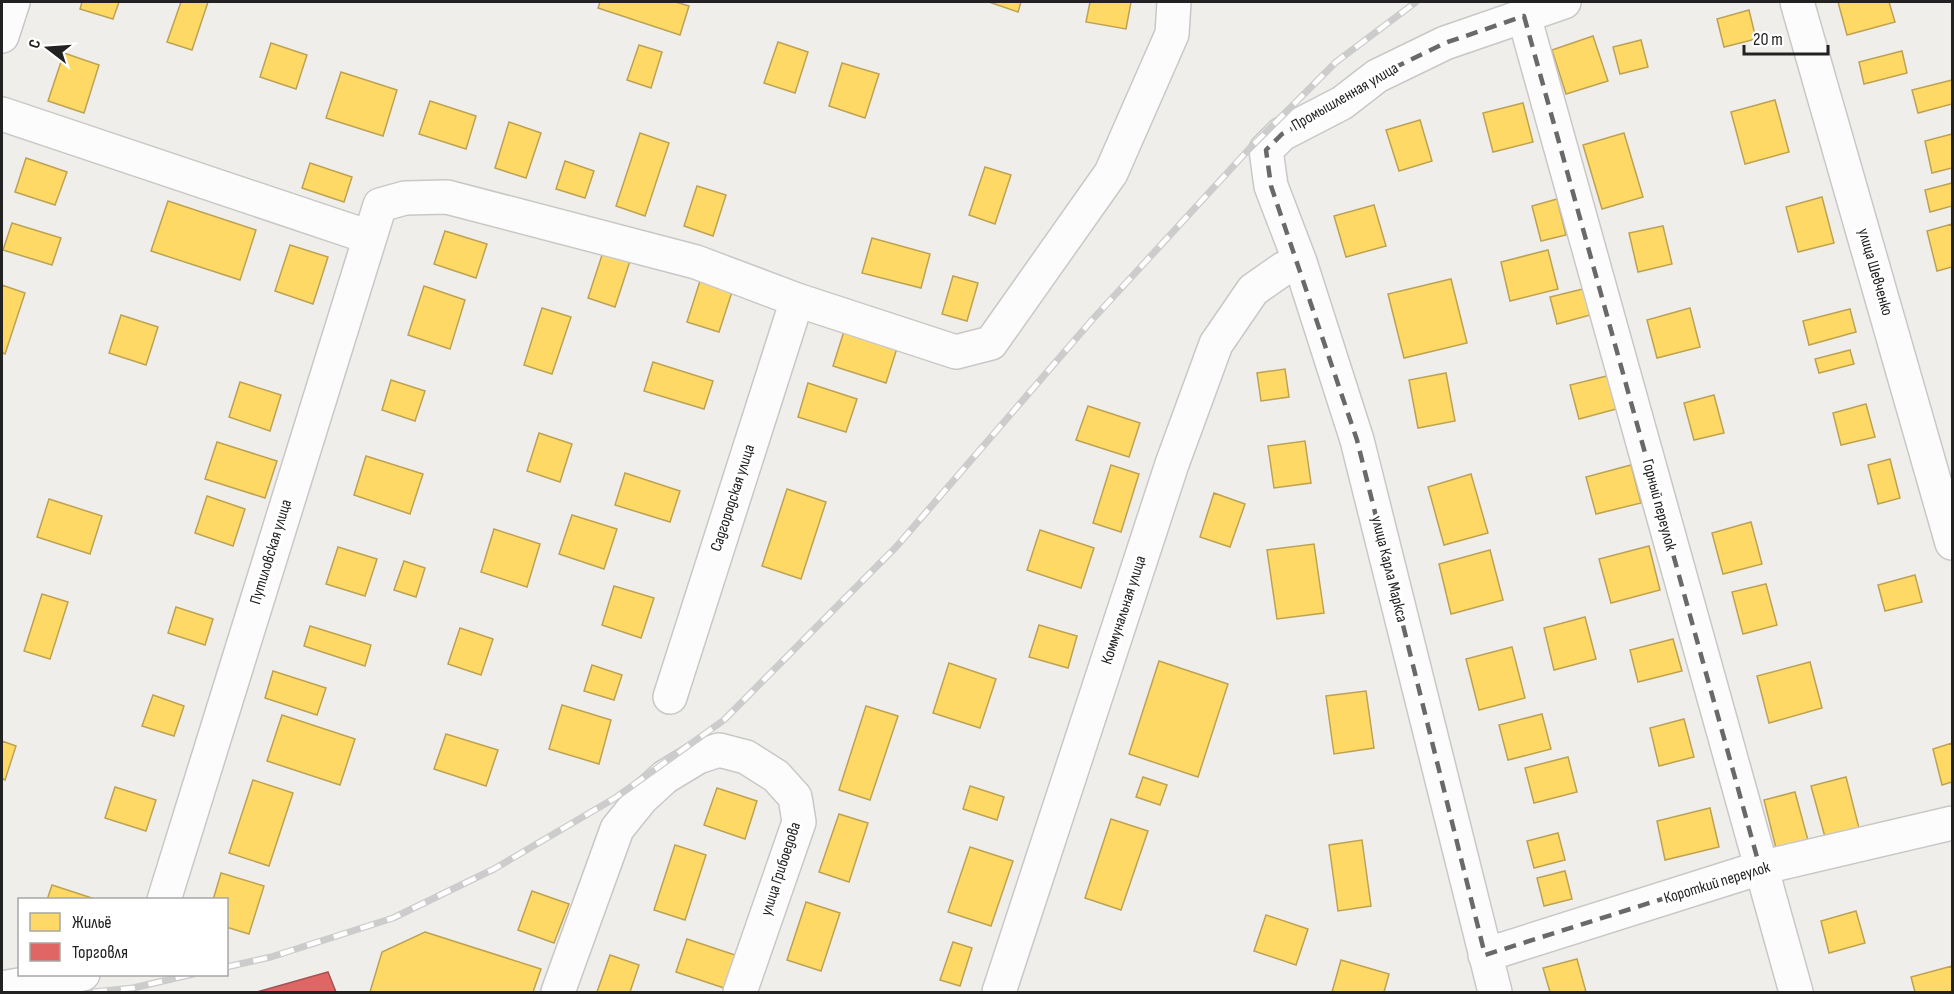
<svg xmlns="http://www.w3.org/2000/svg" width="1954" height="994" font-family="'Sofia Sans Condensed',sans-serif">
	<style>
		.homes { fill: #ffd966; stroke: #bda252; stroke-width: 1.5 }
		.shops { fill: #e06666; stroke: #a75252; stroke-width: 1.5 }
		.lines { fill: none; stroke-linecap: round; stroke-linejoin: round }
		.minor-casing { stroke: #c9c8c7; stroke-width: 36 }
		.minor { stroke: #fdfcfc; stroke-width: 33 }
		.rail-casing { stroke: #ccc; stroke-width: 7 }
		.rail { stroke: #fff; stroke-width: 4.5; stroke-dasharray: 14; stroke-linecap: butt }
		.marked { fill: none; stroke: #6a6968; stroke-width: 4.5; stroke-dasharray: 12 8; stroke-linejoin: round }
		.labels { text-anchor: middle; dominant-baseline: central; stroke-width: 6; stroke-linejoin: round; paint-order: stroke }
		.street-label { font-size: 16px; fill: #222; stroke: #fff }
	</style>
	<rect width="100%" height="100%" fill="#f0eeeb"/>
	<path class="homes" d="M82,2H119L113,19L80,9Z
		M181,2H208L192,50L167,42Z
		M600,2H676L689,6L680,35L598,8Z
		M989,2H1021L1018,12Z
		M1090,2H1131L1126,29L1086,22Z
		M1838,2H1889L1895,22L1847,35Z
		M1749,10L1756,39L1724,47L1717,19Z
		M1593,36L1608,81L1566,94L1552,50Z
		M1641,40L1648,67L1620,74L1613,47Z
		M778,42L808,52L795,93L764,83Z
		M271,43L307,55L296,89L260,77Z
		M639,45L662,52L651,88L627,80Z
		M1902,51L1907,73L1864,84L1859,62Z
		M64,53L99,65L84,113L48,101Z
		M842,63L879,74L865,118L829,106Z
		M341,72L397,90L383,136L326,118Z
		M1952,80V104L1918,113L1912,90Z
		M1775,100L1789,152L1745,164L1731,112Z
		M430,101L476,116L466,149L419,134Z
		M1523,103L1533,142L1493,152L1483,113Z
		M1420,120L1432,161L1399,171L1386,130Z
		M509,122L541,133L526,178L495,168Z
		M640,133L669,143L645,216L616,206Z
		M1624,133L1643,197L1602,209L1583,145Z
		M1952,134V168L1932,173L1925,141Z
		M26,158L67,172L55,205L15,192Z
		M565,161L594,171L585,198L556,189Z
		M310,163L352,177L344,202L302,188Z
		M985,167L1011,175L995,224L969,215Z
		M1952,183V206L1930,212L1925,190Z
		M697,186L726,195L713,236L684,226Z
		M1822,197L1834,243L1798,252L1786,207Z
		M1557,199L1566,235L1541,241L1532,206Z
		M168,201L256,230L240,280L151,251Z
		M1374,205L1386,246L1346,257L1334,216Z
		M12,223L61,238L52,265L3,250Z
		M1952,224V267L1937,271L1927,231Z
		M1663,226L1672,264L1638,272L1629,233Z
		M445,231L487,244L476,278L434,264Z
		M872,238L930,254L921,288L862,273Z
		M290,245L328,257L313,304L275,291Z
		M1548,250L1558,289L1510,301L1501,262Z
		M603,252L630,261L615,307L588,298Z
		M953,276L978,283L967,321L942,314Z
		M1451,279L1467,343L1404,358L1388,294Z
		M700,281L732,292L719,332L687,322Z
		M2,285L25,293L5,354L2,352Z
		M424,286L465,300L450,349L408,335Z
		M1587,288L1594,314L1557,324L1550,297Z
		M542,308L571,317L552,374L524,365Z
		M1690,308L1700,347L1657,358L1647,320Z
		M1850,309L1856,332L1809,345L1803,321Z
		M121,315L158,327L146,365L109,353Z
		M845,328L898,345L886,383L833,366Z
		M1850,350L1854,364L1819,373L1815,359Z
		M653,362L713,381L704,409L644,391Z
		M1285,369L1289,397L1261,401L1257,373Z
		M1446,373L1455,421L1418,428L1409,380Z
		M1611,375L1620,408L1579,419L1570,385Z
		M391,380L425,391L415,421L382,410Z
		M240,382L281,395L270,431L229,417Z
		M808,383L857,399L846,432L798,417Z
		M1714,395L1724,433L1694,440L1684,403Z
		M1866,404L1875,437L1841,445L1833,413Z
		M1088,406L1140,423L1129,457L1076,440Z
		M539,433L572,444L560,482L527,471Z
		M1305,441L1311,483L1274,488L1268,446Z
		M217,442L277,461L265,498L205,479Z
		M366,456L423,474L410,514L354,495Z
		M1890,459L1900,498L1878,504L1868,465Z
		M1111,465L1139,474L1121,532L1093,523Z
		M1631,465L1641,503L1596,514L1586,477Z
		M625,473L680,491L670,522L615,505Z
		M1471,474L1488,533L1444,545L1428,487Z
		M787,489L826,502L801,579L762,566Z
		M1214,493L1245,504L1230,547L1200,537Z
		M207,496L245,509L233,546L195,533Z
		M49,499L102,516L90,554L37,537Z
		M572,515L617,529L604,569L559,554Z
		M1751,522L1762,564L1723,574L1712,533Z
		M494,529L540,544L527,587L481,572Z
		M1040,530L1094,548L1081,588L1027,570Z
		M1314,544L1324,613L1277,619L1267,550Z
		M1649,546L1660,590L1611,603L1599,559Z
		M338,547L377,559L365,596L326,584Z
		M1490,550L1503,600L1451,614L1439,564Z
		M404,561L425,568L416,597L394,590Z
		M1915,575L1922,602L1885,611L1878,585Z
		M1766,584L1777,625L1743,634L1732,592Z
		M614,586L654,598L641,638L602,625Z
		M42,594L68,602L50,659L24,651Z
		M176,607L213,619L205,645L168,633Z
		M1585,617L1596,659L1554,670L1544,628Z
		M1039,625L1077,636L1068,668L1029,657Z
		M310,626L371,645L365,666L304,646Z
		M460,628L493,639L481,675L448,664Z
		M1673,639L1682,671L1638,682L1630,650Z
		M1512,647L1525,698L1479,710L1466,659Z
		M1159,661L1228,684L1198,777L1129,754Z
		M1810,662L1822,708L1769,723L1757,676Z
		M949,663L996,679L980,728L933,713Z
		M592,665L622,675L614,700L584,691Z
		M273,671L326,688L317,715L265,698Z
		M1366,691L1374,748L1334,754L1326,696Z
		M153,695L184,706L174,736L142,726Z
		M562,705L611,720L599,764L549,749Z
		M866,706L898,716L870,800L839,790Z
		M1542,714L1551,749L1508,760L1499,725Z
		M282,715L355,739L340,785L267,761Z
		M1684,719L1694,757L1659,766L1650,728Z
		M446,734L498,750L486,786L434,769Z
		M2,741L16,746L5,780L2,778Z
		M1952,743V782L1942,785L1933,749Z
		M1568,757L1577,792L1534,803L1525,768Z
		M1143,777L1167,785L1160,805L1136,797Z
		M1846,777L1859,828L1825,837L1811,786Z
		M253,780L293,793L269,866L229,853Z
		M970,786L1004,797L997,820L963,809Z
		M115,787L156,800L146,831L105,818Z
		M717,788L757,801L745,839L704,825Z
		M1795,792L1809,844L1777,852L1764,800Z
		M1710,808L1719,847L1665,860L1657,821Z
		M839,814L868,823L849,882L819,872Z
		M1111,819L1148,831L1121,910L1085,898Z
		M1558,833L1565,860L1534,868L1527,841Z
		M1362,840L1371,906L1338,911L1329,845Z
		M675,845L706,855L685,920L654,910Z
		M970,847L1013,861L991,926L948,912Z
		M1565,871L1572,899L1544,906L1537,878Z
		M221,873L264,886L249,934L226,927V900H213Z
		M52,885L98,900H47Z
		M532,891L569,904L554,943L518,930Z
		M806,902L840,913L821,971L787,960Z
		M1856,911L1865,943L1829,953L1821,921Z
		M1266,915L1308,929L1296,965L1254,951Z
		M425,932L541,969L533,992H370L382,952Z
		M687,939L744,958L733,991L676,972Z
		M953,942L972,948L960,986L940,980Z
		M610,955L639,965L630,992H597Z
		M1577,959L1586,992H1550L1543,968Z
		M1341,960L1389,974L1384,992H1332Z
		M1952,966V992H1915L1911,977Z"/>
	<path class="shops" d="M328,972L336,992H257Z"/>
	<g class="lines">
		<g class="minor-casing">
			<path id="minor" d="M1797,2L1952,543
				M1524,16L1796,992
				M2,36L13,2
				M2,114L369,237
				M670,697L797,300
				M164,900L380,205L405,198L447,197L696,262L797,300L956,352L991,343L1111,173L1172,34L1174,2
				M1485,955L1760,868L1952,823
				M2,988L83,974
				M558,992L617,829L642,798L665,777L698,757L719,750L746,757L776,776L795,797L799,822L740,992
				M999,992L1172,464L1216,344L1253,290L1283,269L1300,262
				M1495,992L1357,440L1300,262L1271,186L1266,150L1282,134L1342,103L1377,76L1445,43L1564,2"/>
		</g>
		<use href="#minor" class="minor"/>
		<g class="rail-casing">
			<path id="rail" d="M226,967L271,957L393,918L494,869L615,798L724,720L897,546L1092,320L1250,148L1336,62L1416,2
				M93,992L133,988L193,974"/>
		</g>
		<use href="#rail" class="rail"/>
	</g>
	<path class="marked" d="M1524,16L1760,868L1485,955L1357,440L1271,186L1266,150L1282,134L1342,103L1377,76L1445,43Z"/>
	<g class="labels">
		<g class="street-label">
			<text transform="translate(1345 97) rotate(-30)">Промышленная улица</text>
			<text transform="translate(1875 272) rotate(74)">улица Шевченко</text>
			<text transform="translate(733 498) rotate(-72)">Садгородская улица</text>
			<text transform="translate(1659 505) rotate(75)">Горный переулок</text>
			<text transform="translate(271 552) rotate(-73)">Путиловская улица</text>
			<text transform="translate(1389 569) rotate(76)">улица Карла Маркса</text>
			<text transform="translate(1124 610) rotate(-72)">Коммунальная улица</text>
			<text transform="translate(781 869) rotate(-72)">улица Грибоедова</text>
			<text transform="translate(1717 883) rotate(-17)">Короткий переулок</text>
		</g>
	</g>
	<rect width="1954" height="994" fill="none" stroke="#222222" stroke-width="6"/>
	<rect x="18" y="898" width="210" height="78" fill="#ffffff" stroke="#a7a7a7" stroke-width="1.5"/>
	<rect x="30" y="913" width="30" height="18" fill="#ffd966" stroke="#a7a7a7" stroke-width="1.5"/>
	<text x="72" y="928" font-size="18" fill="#222222">Жильё</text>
	<rect x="30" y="943" width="30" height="18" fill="#e06666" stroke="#a7a7a7" stroke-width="1.5"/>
	<text x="72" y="958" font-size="18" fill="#222222">Торговля</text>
	<g transform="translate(48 48) rotate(287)" stroke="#ffffff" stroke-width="4.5" paint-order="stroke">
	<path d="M0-4.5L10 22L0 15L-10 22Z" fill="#222222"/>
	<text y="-9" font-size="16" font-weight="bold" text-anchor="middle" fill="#222222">С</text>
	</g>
	<path d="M1744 45v9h84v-9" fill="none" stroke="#222222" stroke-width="3"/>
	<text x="1753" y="45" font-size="18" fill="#222222" stroke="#ffffff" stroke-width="4.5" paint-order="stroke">20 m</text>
</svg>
